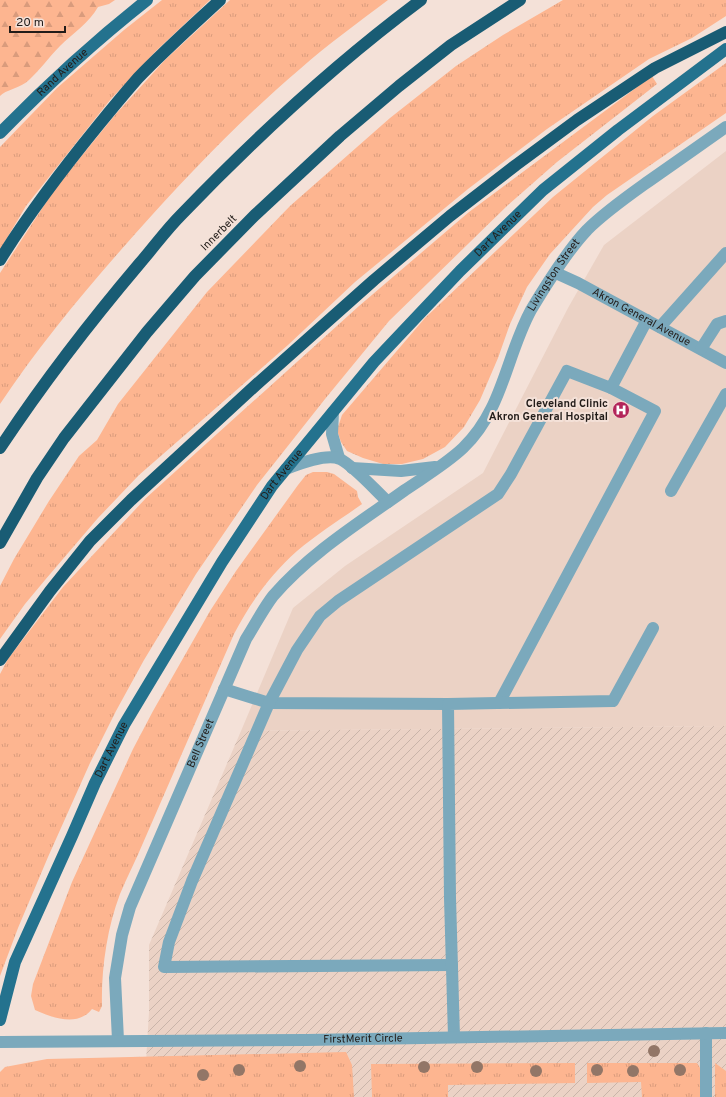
<svg xmlns="http://www.w3.org/2000/svg" width="726" height="1097" font-family="Overpass,sans-serif">
	<style>
		.built { fill: #ebd2c5 }
		.industrial { fill: url(#industrial-furrows) }
		.grass { fill: url(#grass-tufts) }
		.forest { fill: url(#forest-firs) }
		.lines { fill: none; stroke-linecap: round; stroke-linejoin: round }
		.minor { stroke: #7ba9bc; stroke-width: 12 }
		.major { stroke: #24728e; stroke-width: 12 }
		.highway { stroke: #195c74; stroke-width: 12 }
		.tree { fill: #927667 }
		.labels { text-anchor: middle; dominant-baseline: central; stroke-width: 4; stroke-linejoin: round; paint-order: stroke }
		.street-label { font-size: 11px; fill: #221c19; stroke: #f4e1d8 }
		.poi-label { font-size: 11px; font-weight: bold; fill: #221c19; stroke: #f4e1d8; text-anchor: end }
	</style>
	<defs>
		<pattern id="industrial-furrows" width="10" height="10" patternUnits="userSpaceOnUse"><rect width="10" height="10" fill="#ebd2c5"/><path d="M-1 1l2-2M0 10L10 0M9 11l2-2" fill="none" stroke="#c9b4a9"/></pattern>
		<pattern id="grass-tufts" width="24" height="20" patternUnits="userSpaceOnUse"><rect width="24" height="20" fill="#fdb590"/><path d="M3 7l-1-3M5 7V3M7 7l1-3M15 17l-1-3M17 17v-4M19 17l1-3" fill="none" stroke="#d99b7c"/></pattern>
		<pattern id="forest-firs" width="22" height="20" patternUnits="userSpaceOnUse"><rect width="22" height="20" fill="#fdb590"/><path d="M5 1l3.5 6h-7zM16 11l3.5 6h-7z" fill="#d99b7c"/></pattern>
	</defs>
	<rect width="100%" height="100%" fill="#f4e1d8"/>
	<path class="built" d="M726,151V726L241,731L293,608L345,566L483,473L568,308L604,245Z"/>
	<path class="industrial" d="M726,726V1097H0V1089L5,1067L145,1079L149,1012V945L241,731Z"/>
	<path class="grass" d="M162,0H210L156,51L110,100L26,206L0,250V147L57,88L124,30Z
		M230,0H388C359,22 328,44 300,69C241,119 187,176 135,234C87,288 40,344 0,404V273L54,190L115,115L165,60Z
		M563,0H726V16L692,38L649,59L547,129L468,189L355,282L288,345L139,475L98,518L45,580L25,604L0,639V586L14,559L49,501L79,456L97,440L118,404L207,292L290,206L390,118L456,66L503,35Z
		M726,63V113L607,195L593,207L550,254L527,287L510,324L498,358L480,400L464,427L445,447L423,459L402,464H383L363,458L347,451L341,442L337,430L342,415L425,318L553,197L653,116Z
		M652,76L657,84L557,162L508,205L389,321L325,399L257,485L196,574L144,660L116,711L90,763L48,857L18,928L0,976V674L8,659L63,587L146,498L359,306L469,212Z
		M313,472H327L334,474L357,491L358,497L362,504C341,519 317,534 297,551C271,574 250,603 234,634L143,843C136,860 127,877 120,894C107,928 101,970 102,1006L99,1012L92,1009C78,1027 53,1018 35,1010L31,996L33,984L72,882L133,749L153,711L210,611L236,571L298,485L306,475Z
		M346,1052L352,1065L354,1097H0V1072L5,1067L47,1059Z
		M575,1063V1083L448,1085V1097H372L371,1064Z
		M587,1063H697L700,1068V1097H642L641,1082L587,1083Z
		M715,1063L726,1071V1097H715Z"/>
	<path class="forest" d="M0,0H115L109,4L98,7C89,23 73,33 60,46C49,57 40,70 29,80C21,88 5,90 0,96Z"/>
	<g class="lines">
		<g class="minor">
			<path id="s1" d="M556,273L578,283L726,363"/>
			<path d="M660,327L726,253"/>
			<path d="M701,349L717,324L726,321"/>
			<path d="M333,412L332,434L339,458"/>
			<path d="M352,468L401,471L435,467"/>
			<path d="M286,469C298,464 327,453 340,459C354,466 376,491 388,502"/>
			<path d="M671,491L726,394"/>
			<path d="M224,689L269,703L448,704"/>
			<path d="M499,703L655,411L611,388"/>
			<path d="M452,965L164,967L169,942L192,881L269,703L297,650L320,616L338,601L498,494L511,474L567,371L611,388L647,320"/>
			<path d="M706,1033V1097"/>
			<path d="M454,1037L450,898L448,704L613,701L653,628"/>
			<path id="s2" d="M118,1040L115,978L122,935L130,907L246,639C255,625 263,609 273,596C310,553 359,523 405,490C424,477 446,464 463,448C503,410 506,356 531,310C546,285 567,251 587,230C605,212 628,196 649,181C675,163 700,145 726,127"/>
			<path id="s3" d="M0,1042L307,1040L726,1033"/>
		</g>
		<g class="major">
			<path id="s4" d="M0,133C46,86 95,41 147,0"/>
			<path id="s5" d="M0,1020L15,962L72,836L95,783L124,725L222,562L272,486L374,362L460,271L543,190L618,130L726,49"/>
		</g>
		<path class="highway" d="M0,260C29,213 62,170 97,127C110,111 124,94 138,78C164,51 192,26 220,0
			M0,448C43,383 90,322 140,263C154,247 166,230 181,215C255,138 335,64 421,0
			M0,543L37,478L64,438L147,332L195,276L255,215L340,136L399,86L451,45L520,0
			M0,660L50,591L90,541L131,500L257,384L374,280L450,216L516,165L577,120L655,68L726,32"/>
	</g>
	<g class="tree">
		<circle cx="654" cy="1051" r="6"/>
		<circle cx="300" cy="1066" r="6"/>
		<circle cx="424" cy="1067" r="6"/>
		<circle cx="477" cy="1067" r="6"/>
		<circle cx="239" cy="1070" r="6"/>
		<circle cx="597" cy="1070" r="6"/>
		<circle cx="680" cy="1070" r="6"/>
		<circle cx="536" cy="1071" r="6"/>
		<circle cx="633" cy="1071" r="6"/>
		<circle cx="203" cy="1075" r="6"/>
	</g>
	<defs>
		<g id="hospital-disc" transform="scale(0.9)"><circle r="9.5" fill="#b3255a" stroke="#f4e1d8"/><path d="M-5-5h3v3.5h4V-5h3V5h-3V1.5h-4V5h-3Z" fill="#fff"/></g>
	</defs>
	<g fill-rule="evenodd">
		<use href="#hospital-disc" x="621" y="410"/>
	</g>
	<g class="labels">
		<g class="street-label">
			<text stroke="none"><textPath href="#s4" startOffset="87">Rand Avenue</textPath></text>
			<text transform="translate(219 233) rotate(-45)">Innerbelt</text>
			<text stroke="none"><textPath href="#s5" startOffset="941">Dart Avenue</textPath></text>
			<text stroke="none"><textPath href="#s2" startOffset="916">Livingston Street</textPath></text>
			<text stroke="none"><textPath href="#s1" startOffset="96">Akron General Avenue</textPath></text>
			<text stroke="none"><textPath href="#s5" startOffset="617">Dart Avenue</textPath></text>
			<text stroke="none"><textPath href="#s2" startOffset="313">Bell Street</textPath></text>
			<text stroke="none"><textPath href="#s5" startOffset="293">Dart Avenue</textPath></text>
			<text stroke="none"><textPath href="#s3" startOffset="363">FirstMerit Circle</textPath></text>
		</g>
		<g class="poi-label">
			<text x="608" y="404">Cleveland Clinic<tspan x="608" dy="13">Akron General Hospital</tspan></text>
		</g>
	</g>
	<path d="M10 26v6h55v-6" fill="none" stroke="#221c19" stroke-width="2"/>
	<text x="16" y="26" font-size="12" fill="#221c19" stroke="#f4e1d8" stroke-width="3" paint-order="stroke">20 m</text>
</svg>
